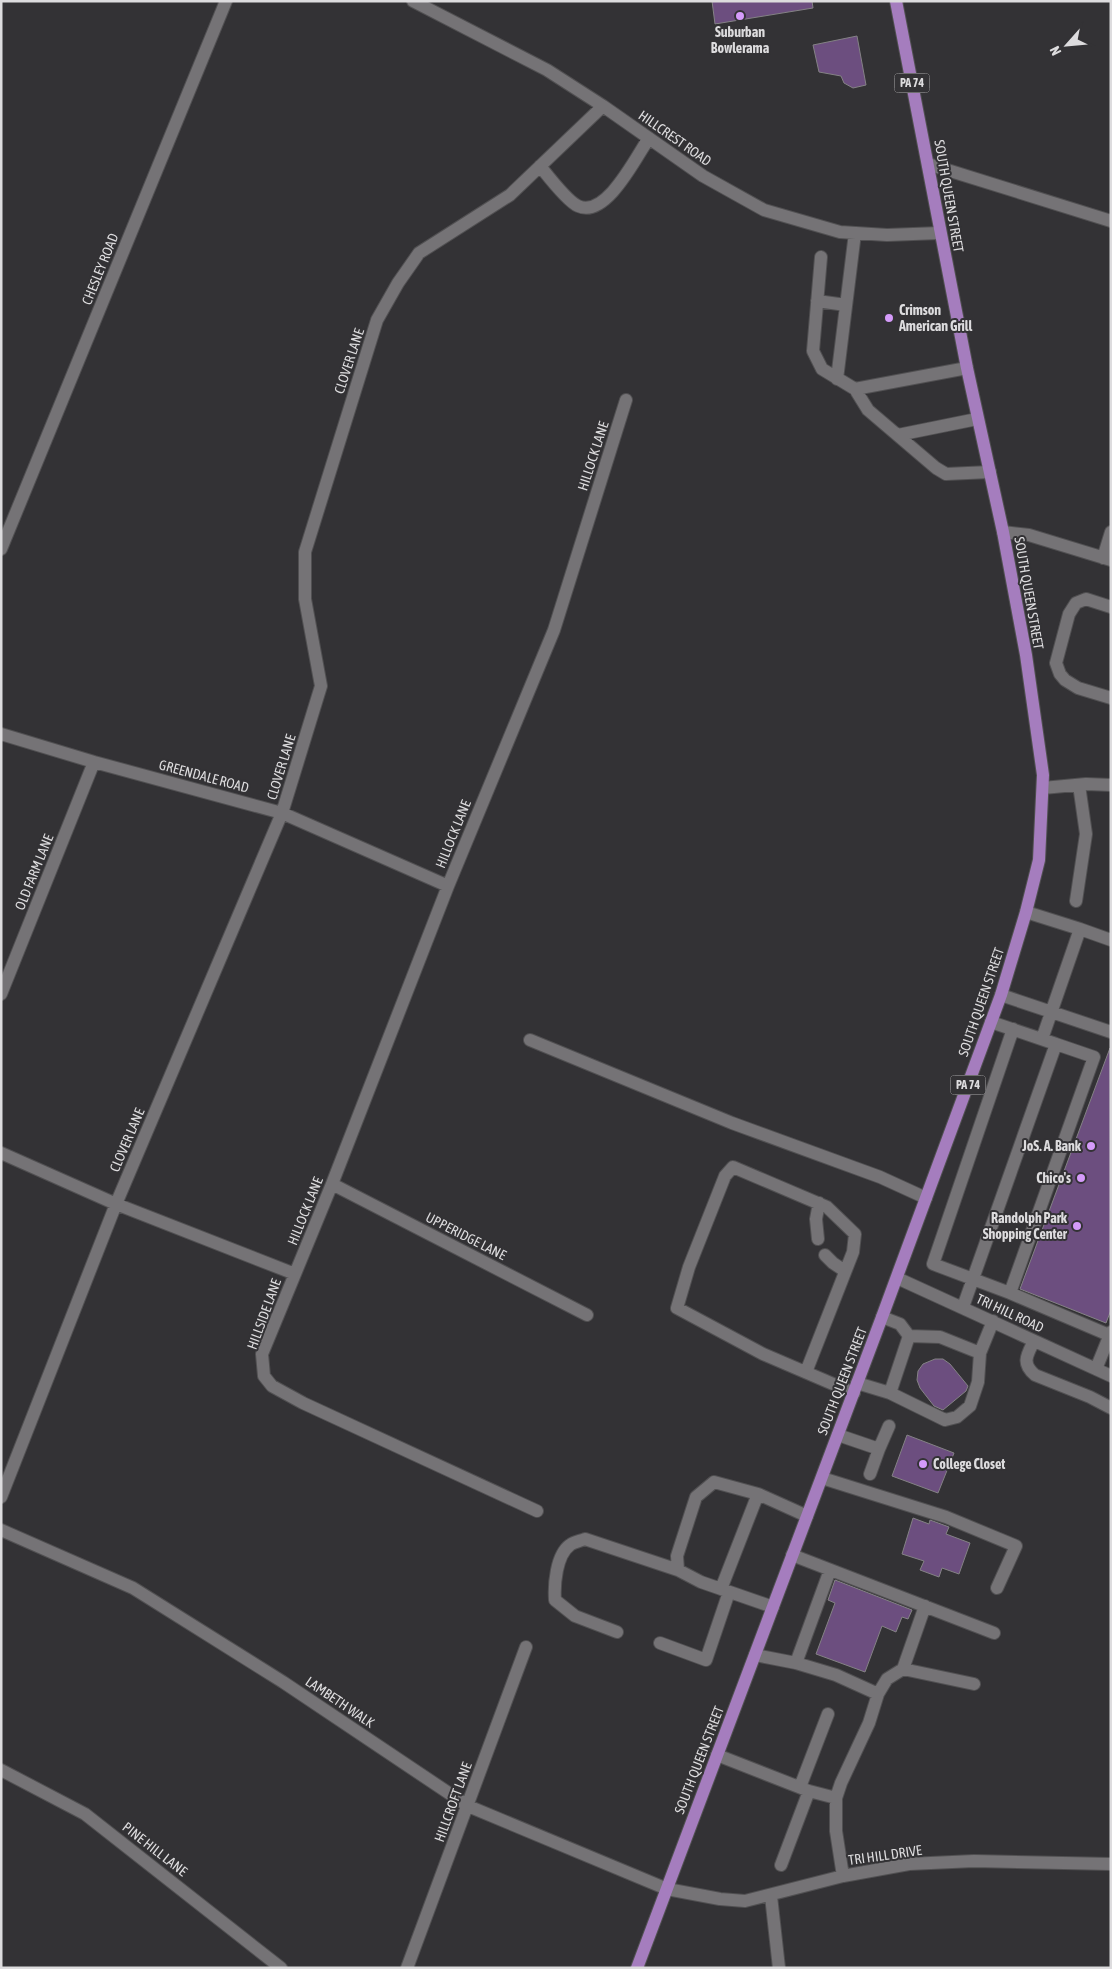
<svg xmlns="http://www.w3.org/2000/svg" width="1112" height="1969" font-family="'Asap Condensed',sans-serif">
	<style>
		.building { fill: #6c4e7f; stroke: #848285 }
		.lines { fill: none; stroke-linecap: round; stroke-linejoin: round }
		.minor-casing { stroke: #515052; stroke-width: 14 }
		.major-casing { stroke: #515052; stroke-width: 14 }
		.minor { stroke: #757376; stroke-width: 12 }
		.major { stroke: #a57dbe; stroke-width: 12 }
		.poi-dot { fill: #d59bfa; stroke: #333235; stroke-width: 2 }
		.labels { text-anchor: middle; dominant-baseline: central; stroke-width: 4; stroke-linejoin: round; paint-order: stroke }
		.shield { fill: #333235; stroke: #aaa9ab; stroke-width: 1 }
		.shield-label { font-size: 12px; font-weight: bold; fill: #dddcde }
		.poi-label { font-size: 14px; font-weight: bold; fill: #dddcde; stroke: #333235; text-anchor: end }
		.street-label { font-size: 14px; fill: #dddcde; stroke: #333235 }
	</style>
	<rect width="100%" height="100%" fill="#333235"/>
	<path class="building" d="M712,1H812L813,8L715,24Z
		M857,36L866,85L853,88L844,83L841,76L819,72L813,45Z
		M1110,1048L1111,1310L1106,1323L1020,1289Z
		M935,1359H943L950,1364L968,1386L966,1391L943,1410L934,1406L920,1388L917,1380L918,1371L923,1364Z
		M907,1435L954,1453L938,1493L892,1476Z
		M913,1518L929,1524L930,1520L949,1527L946,1534L970,1543L959,1574L942,1568L939,1577L920,1570L924,1561L902,1554Z
		M835,1580L912,1610L908,1619L902,1617L896,1632L882,1626L865,1672L816,1654L835,1603L828,1600Z"/>
	<g class="lines">
		<g class="minor-casing">
			<path id="minor" d="M413,1L547,70L603,106L703,176L764,210L840,232L887,235L940,233
				M928,164L1111,221
				M540,166C548,176 567,201 578,206C606,219 636,157 649,138
				M821,257L813,351L822,369L855,389
				M817,301L846,305
				M967,368L855,389L868,410L936,468L946,474L990,472
				M837,379L855,233
				M898,435L977,419
				M1003,532L1029,535L1111,560
				M1,549L226,1
				M1103,558L1111,532
				M1111,607L1086,599L1076,603L1069,614L1056,663L1060,674L1065,680L1078,688L1111,698
				M1,734L94,762L282,813L448,886
				M1043,788L1086,784L1111,785
				M1076,901L1086,834L1079,785
				M1026,912L1080,929L1042,1039
				M1080,929L1111,940
				M1,994L94,762
				M1001,995L1111,1032
				M1013,1029L933,1264L1010,1293L1094,1057L1056,1044
				M530,1040L732,1123L880,1177L926,1198
				M1,1153L116,1204L295,1274L262,1354L264,1376L272,1386L303,1403L537,1511
				M332,1184L587,1315
				M818,1239L816,1219L819,1203
				M825,1255L833,1263L845,1271
				M295,1274L332,1184L448,886L554,630L626,400
				M897,1278L1111,1376
				M1010,1293L1109,1335
				M963,1307L1056,1044L991,1022
				M909,1336L940,1337L980,1353
				M1034,1341C1027,1355 1021,1363 1035,1375L1090,1397L1111,1408
				M1096,1369L1111,1332
				M806,1372L853,1252L855,1234L827,1207L733,1167L725,1176L689,1267L677,1308L763,1354L854,1393
				M857,1383L890,1393L909,1336L900,1324L882,1317
				M890,1393L945,1420L957,1417L970,1406L978,1382L980,1353L993,1321
				M838,1435L879,1449L870,1474
				M879,1449L889,1426
				M822,1478L946,1517L1016,1546L997,1588
				M1,1497L116,1204L282,813L321,686L305,599V552L377,320L398,283L419,253L510,195L603,106
				M1,1530L133,1588L283,1682L468,1806L667,1889L720,1899L745,1901L843,1876L909,1864L974,1861L1111,1864
				M792,1555L994,1633
				M830,1570L796,1663L836,1675L878,1694L887,1679L903,1669
				M721,1589L758,1494
				M925,1606L903,1669L974,1684
				M773,1607L701,1582L678,1570L677,1556L696,1497L714,1482L758,1494L807,1516
				M617,1632L575,1616L555,1600C554,1585 556,1555 570,1545C574,1542 580,1541 585,1539L678,1570
				M660,1643L706,1660L729,1592
				M755,1655L796,1663
				M717,1755L809,1791L836,1798
				M1,1770L85,1814L281,1968
				M800,1787L828,1714
				M781,1865L809,1791
				M843,1876L836,1831V1798L841,1783L869,1723L878,1694
				M771,1896L779,1968
				M407,1968L526,1647"/>
		</g>
		<g class="major-casing">
			<path id="major" d="M637,1968L882,1317L1001,995L1026,912L1039,860L1043,775L1026,655L1003,532L967,368L896,1"/>
		</g>
		<use href="#minor" class="minor"/>
		<use href="#major" class="major"/>
	</g>
	<g class="poi-dot">
		<circle cx="740" cy="16" r="5"/>
		<circle cx="889" cy="318" r="5"/>
		<circle cx="1091" cy="1146" r="5"/>
		<circle cx="1081" cy="1178" r="5"/>
		<circle cx="1077" cy="1226" r="5"/>
		<circle cx="923" cy="1464" r="5"/>
	</g>
	<g class="labels">
		<g class="shield">
			<rect x="894.5" y="73.5" width="35" height="19" rx="4"/>
			<rect x="950.5" y="1075.5" width="35" height="19" rx="4"/>
		</g>
		<g class="shield-label">
			<text x="912" y="83">PA 74</text>
			<text x="968" y="1085">PA 74</text>
		</g>
		<g class="poi-label">
			<text x="740" y="32" text-anchor="middle">Suburban<tspan x="740" dy="16">Bowlerama</tspan></text>
			<text x="899" y="310" text-anchor="start">Crimson<tspan x="899" dy="16">American Grill</tspan></text>
			<text x="1081" y="1146">JoS. A. Bank</text>
			<text x="1071" y="1178">Chico's</text>
			<text x="1067" y="1218">Randolph Park<tspan x="1067" dy="16">Shopping Center</tspan></text>
			<text x="933" y="1464" text-anchor="start">College Closet</text>
		</g>
		<g class="street-label">
			<text transform="translate(675 138) rotate(35)">HILLCREST ROAD</text>
			<text transform="translate(949 196) rotate(80)">SOUTH QUEEN STREET</text>
			<text transform="translate(100 269) rotate(-68)">CHESLEY ROAD</text>
			<text transform="translate(349 361) rotate(-72)">CLOVER LANE</text>
			<text transform="translate(593 456) rotate(-72)">HILLOCK LANE</text>
			<text transform="translate(1029 593) rotate(80)">SOUTH QUEEN STREET</text>
			<text transform="translate(281 767) rotate(-73)">CLOVER LANE</text>
			<text transform="translate(204 776) rotate(15)">GREENDALE ROAD</text>
			<text transform="translate(453 834) rotate(-68)">HILLOCK LANE</text>
			<text transform="translate(34 872) rotate(-68)">OLD FARM LANE</text>
			<text transform="translate(981 1002) rotate(-71)">SOUTH QUEEN STREET</text>
			<text transform="translate(127 1140) rotate(-67)">CLOVER LANE</text>
			<text transform="translate(305 1211) rotate(-68)">HILLOCK LANE</text>
			<text transform="translate(466 1236) rotate(27)">UPPERIDGE LANE</text>
			<text transform="translate(1010 1313) rotate(25)">TRI HILL ROAD</text>
			<text transform="translate(264 1314) rotate(-70)">HILLSIDE LANE</text>
			<text transform="translate(842 1381) rotate(-69)">SOUTH QUEEN STREET</text>
			<text transform="translate(340 1702) rotate(34)">LAMBETH WALK</text>
			<text transform="translate(699 1760) rotate(-69)">SOUTH QUEEN STREET</text>
			<text transform="translate(453 1802) rotate(-70)">HILLCROFT LANE</text>
			<text transform="translate(155 1849) rotate(38)">PINE HILL LANE</text>
			<text transform="translate(885 1855) rotate(-8)">TRI HILL DRIVE</text>
		</g>
	</g>
	<rect width="1112" height="1969" fill="none" stroke="#dddcde" stroke-width="5"/>
	<g transform="translate(1067 45) rotate(243)" stroke="#333235" stroke-width="4" paint-order="stroke">
	<path d="M0-4L9 19L0 12L-9 19Z" fill="#dddcde"/>
	<text y="-8" font-size="14" font-weight="bold" text-anchor="middle" fill="#dddcde">N</text>
	</g>
</svg>
